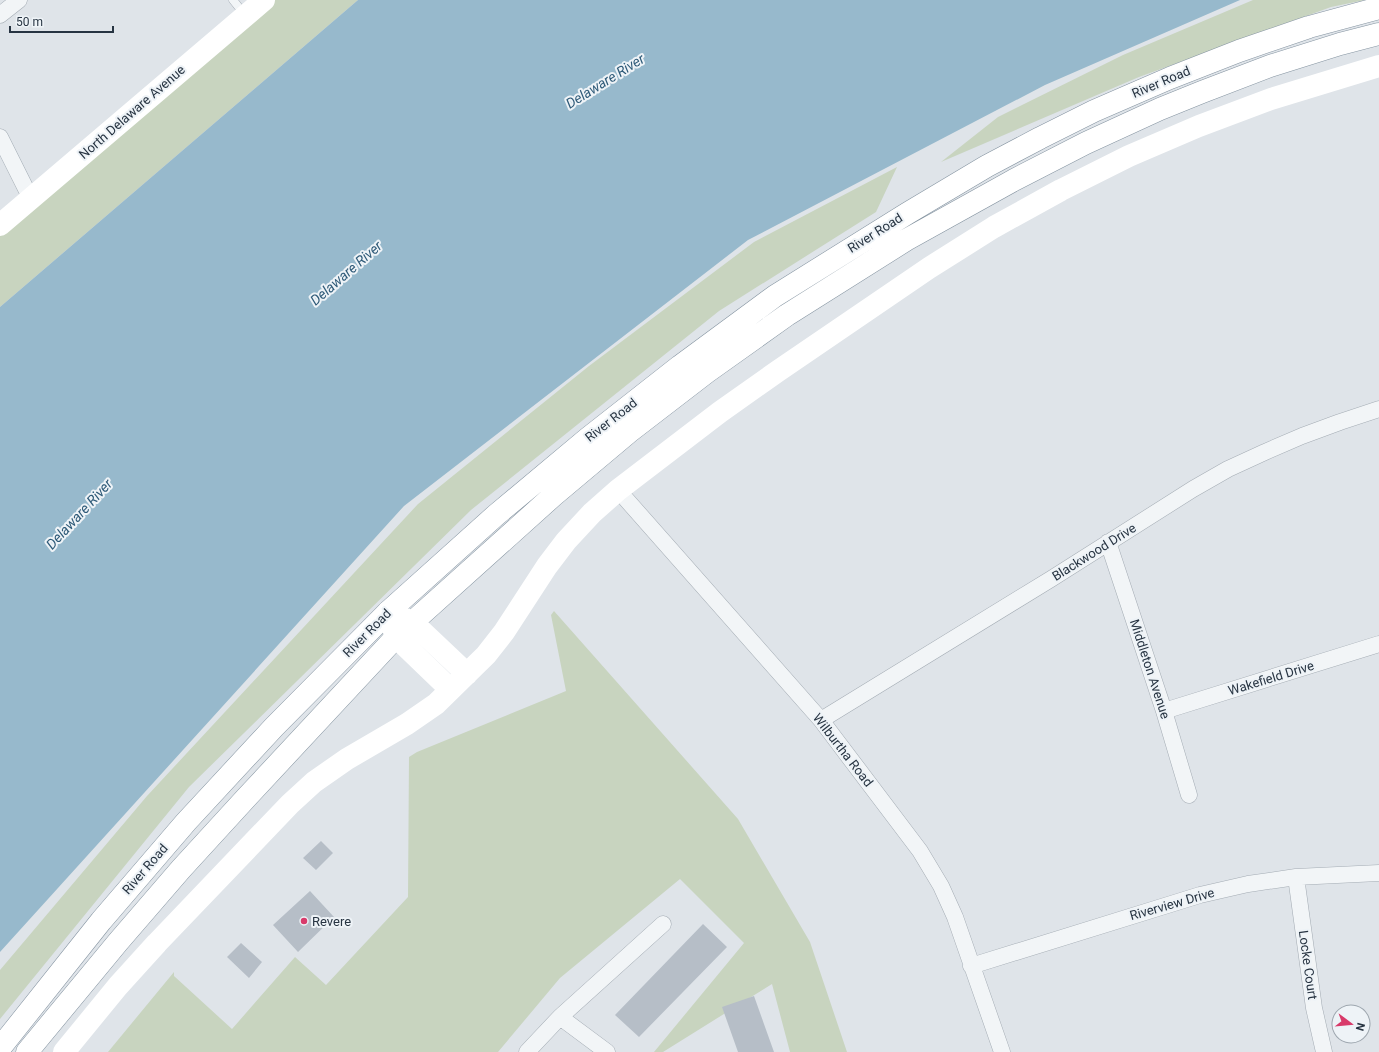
<svg xmlns="http://www.w3.org/2000/svg" width="1379" height="1052" font-family="Roboto,sans-serif">
	<style>
		.green { fill: #c8d4bf }
		.water { fill: #97b9cc }
		.building { fill: #b6bec7 }
		.lines { fill: none; stroke-linecap: round; stroke-linejoin: round }
		.lane-casing { stroke: #a4acb4; stroke-width: 9 }
		.street-casing { stroke: #a4acb4; stroke-width: 17 }
		.highway-casing { stroke: #8594a1; stroke-width: 23 }
		.lane { stroke: #f2f5f7; stroke-width: 8 }
		.street { stroke: #f2f5f7; stroke-width: 16 }
		.secondary { stroke: #fff; stroke-width: 22 }
		.highway { stroke: #fff; stroke-width: 22 }
		.poi-dot { fill: #d83a6a; stroke: #eef3f7; stroke-width: 1.5 }
		.labels { text-anchor: middle; dominant-baseline: central; stroke-width: 4; stroke-linejoin: round; paint-order: stroke }
		.street-label { font-size: 13px; fill: #273442; stroke: #eef3f7 }
		.poi-label { font-size: 13px; fill: #273442; stroke: #eef3f7; text-anchor: start }
		.water-label { font-size: 14px; font-style: italic; fill: #2e5a78; stroke: #eef3f7 }
	</style>
	<rect width="100%" height="100%" fill="#dfe4e9"/>
	<path class="green" d="M268,0H358L0,307V225Z
		M1253,0H1365L1331,7L1139,77L941,162L998,117L1123,55Z
		M897,167L876,212L719,311L471,510L189,787L0,1019V970L147,796L418,504L589,366L754,242Z
		M554,611L738,819L810,942L847,1052H790L772,984L663,1052H654L744,943L680,879L560,978L498,1052H108L174,972V976L232,1029L295,957L326,985L408,897L409,757L417,752L566,691L551,615Z"/>
	<path class="water" d="M358,0H1240L1045,85L748,240L404,506L0,952V307Z"/>
	<path class="building" d="M321,841L333,853L316,870L303,858Z
		M310,891L334,917L298,952L273,925Z
		M703,924L727,947L639,1037L615,1015Z
		M241,943L262,962L249,978L227,957Z
		M754,996L774,1052H738L722,1007Z"/>
	<g class="lines">
		<g class="lane-casing">
			<path id="lane" d="M233,0L245,15"/>
		</g>
		<g class="street-casing">
			<path id="street" d="M0,15L19,0
				M0,137L31,199
				M618,490L821,720L920,851L941,886L955,917L1002,1052
				M1108,542L1164,711L1189,795
				M1164,711L1379,644
				M821,720L1051,579L1193,489L1228,469L1265,452L1302,436L1340,422L1379,409
				M1296,877L1314,1008L1324,1052
				M971,966L1200,895L1248,884L1296,877L1379,873
				M560,1017L607,1052
				M527,1052L560,1017L663,924"/>
		</g>
		<g class="highway-casing">
			<path id="highway" d="M0,1048L101,921L186,822L274,727L388,612L496,515L587,439L680,366L775,296L908,213L987,166L1040,138L1094,111L1170,78L1239,51L1309,27L1379,8
				M27,1052L118,942L181,869L246,798L396,637L554,495L629,432L707,372L787,315L906,240L1014,180L1086,143L1160,109L1202,92L1270,66L1340,44L1379,34"/>
		</g>
		<use href="#lane" class="lane"/>
		<use href="#street" class="street"/>
		<path class="secondary" d="M0,225L264,0
			M388,612L412,622L467,674
			M390,619L396,637L450,689
			M64,1052L118,986L157,943L290,804L314,782L347,759L407,724L436,704L486,655L504,632L547,566L566,541L592,513L618,490L720,412L778,371L929,268L994,227L1061,190L1129,156L1199,126L1271,99L1379,66"/>
		<use href="#highway" class="highway"/>
	</g>
	<circle class="poi-dot" cx="304" cy="921" r="4"/>
	<g class="labels">
		<g class="street-label">
			<text transform="translate(1161 82) rotate(-23)">River Road</text>
			<text transform="translate(132 112) rotate(-41)">North Delaware Avenue</text>
			<text transform="translate(875 233) rotate(-32)">River Road</text>
			<text transform="translate(611 420) rotate(-38)">River Road</text>
			<text transform="translate(1094 552) rotate(-32)">Blackwood Drive</text>
			<text transform="translate(367 633) rotate(-45)">River Road</text>
			<text transform="translate(1150 669) rotate(72)">Middleton Avenue</text>
			<text transform="translate(1271 678) rotate(-17)">Wakefield Drive</text>
			<text transform="translate(843 750) rotate(52)">Wilburtha Road</text>
			<text transform="translate(145 869) rotate(-49)">River Road</text>
			<text transform="translate(1172 904) rotate(-16)">Riverview Drive</text>
			<text transform="translate(1308 965) rotate(82)">Locke Court</text>
		</g>
		<g class="poi-label">
			<text x="312" y="921">Revere</text>
		</g>
		<g class="water-label">
			<text transform="translate(605 81) rotate(-32)">Delaware River</text>
			<text transform="translate(346 273) rotate(-41)">Delaware River</text>
			<text transform="translate(79 514) rotate(-47)">Delaware River</text>
		</g>
	</g>
	<g transform="translate(1351 1024) rotate(106)"><circle r="19" fill="#eef3f7" stroke="#9ea7af"/>
	<path d="M0-3L7 15L0 10L-7 15Z" fill="#d83a6a"/>
	<text y="-6" font-size="11" font-weight="bold" text-anchor="middle" fill="#273442">N</text>
	</g>
	<path d="M10 26v6h103v-6" fill="none" stroke="#273442" stroke-width="2"/>
	<text x="16" y="26" font-size="12" fill="#273442" stroke="#eef3f7" stroke-width="3" paint-order="stroke">50 m</text>
</svg>
